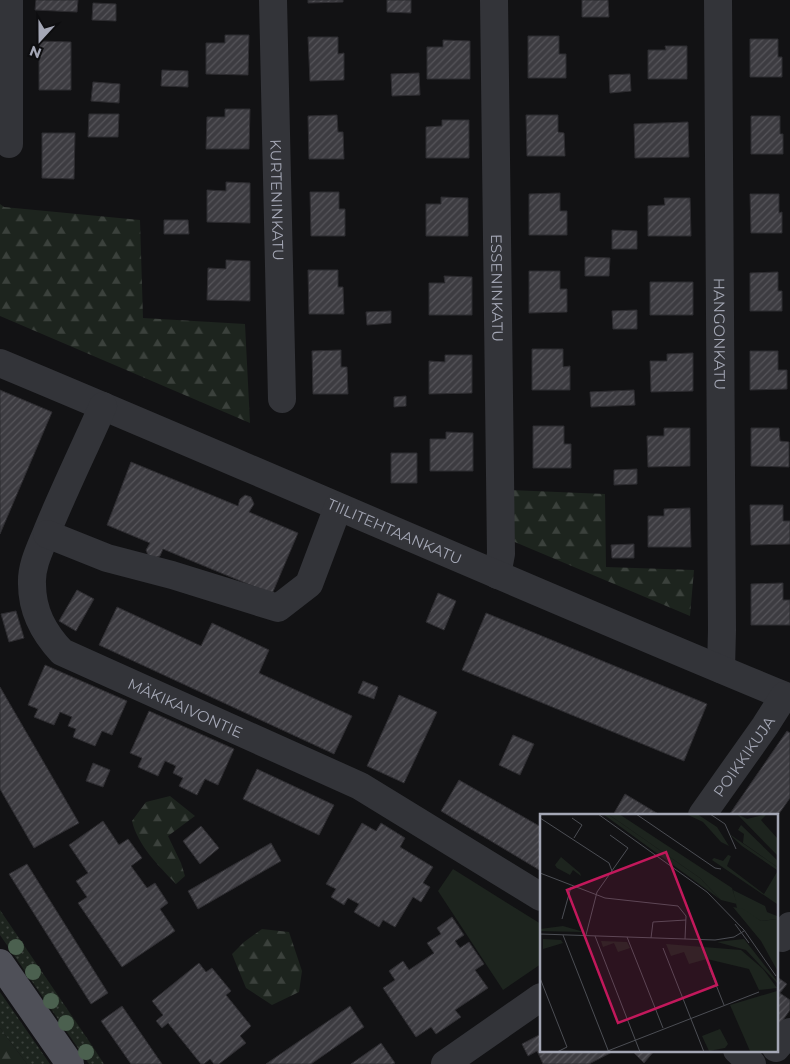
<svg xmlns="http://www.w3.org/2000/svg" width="790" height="1064" font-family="Montserrat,sans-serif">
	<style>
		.grass { fill: url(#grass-dots) }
		.forest { fill: url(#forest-firs) }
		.park { fill: #1d241e }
		.building { fill: url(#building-hatch); stroke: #2d2c30 }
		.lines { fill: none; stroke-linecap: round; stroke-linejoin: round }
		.minor { stroke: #333439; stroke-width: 28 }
		.major { stroke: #4f5058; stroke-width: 28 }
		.tree { fill: #4b604f }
		.labels { text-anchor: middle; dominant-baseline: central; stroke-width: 4; stroke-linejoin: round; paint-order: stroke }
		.street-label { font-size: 15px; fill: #a4a7b5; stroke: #0d0d0f }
		.inset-road { fill: none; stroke: #4c4e54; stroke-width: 1 }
		.view { fill: #c2185b; fill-opacity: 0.15; stroke: #c2185b; stroke-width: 2.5 }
		.inset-edge { fill: none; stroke: #a4a7b5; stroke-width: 2.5 }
	</style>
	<defs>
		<pattern id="grass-dots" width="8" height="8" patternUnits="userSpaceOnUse" patternTransform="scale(1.25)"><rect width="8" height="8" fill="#1d241e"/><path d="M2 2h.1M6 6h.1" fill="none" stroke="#3b413c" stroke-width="1.8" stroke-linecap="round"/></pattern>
		<pattern id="forest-firs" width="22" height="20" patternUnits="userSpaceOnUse" patternTransform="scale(1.25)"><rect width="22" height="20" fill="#1d241e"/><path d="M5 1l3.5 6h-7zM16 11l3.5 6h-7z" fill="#3b413c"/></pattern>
		<pattern id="building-hatch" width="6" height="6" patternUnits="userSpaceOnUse" patternTransform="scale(1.25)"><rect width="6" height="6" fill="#3d3c41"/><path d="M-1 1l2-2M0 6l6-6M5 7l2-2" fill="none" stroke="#56555a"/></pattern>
	</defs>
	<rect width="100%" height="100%" fill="#121214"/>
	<path class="grass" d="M0,910L93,1047L104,1064H89L0,935Z
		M0,992L50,1064H27L0,1028Z"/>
	<path class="forest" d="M0,204L4,207L140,220L143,318L245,324L250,423L0,316Z
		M510,490L605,494L606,567L694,570L690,616L510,540Z
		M170,796L195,816L168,836L181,863L185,876L176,884C159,866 138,846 132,821L146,802Z
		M262,929L289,932L302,971L299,992L272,1005L246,988L232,954L244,942Z
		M0,1028L27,1064H0Z"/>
	<path class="park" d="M453,869L541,924V964L503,990L438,891Z"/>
	<path class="building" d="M36,0H78L77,12L35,10Z
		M308,0H343V2L308,3Z
		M387,0H411V13L387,12Z
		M582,0H608L609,17H582Z
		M93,3L116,4V21L92,20Z
		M225,35H249L248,75L206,74V43H225Z
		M528,36H559V54H566V78H528Z
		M308,37H338V54L344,53V80L310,81Z
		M750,39H778V57H782V77H750Z
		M443,40L470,41V79H427V47H443Z
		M39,41L71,42V90H39Z
		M665,46H687V79H648V50H666Z
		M162,70L188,71V87L161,86Z
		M419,73L420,95L392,96L391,74Z
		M630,74L631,91L610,93L609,75Z
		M93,82L120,84L119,103L91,101Z
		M225,109H250L249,149H206L207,117H225Z
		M89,114H119L118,137H88Z
		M337,115L338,132H343L344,159H309L308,116Z
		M526,115H558V132L564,133L565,156H527Z
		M751,116H780V134H783V154H751Z
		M442,120H469V158H426V127L442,126Z
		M688,122L689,157L635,158L634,124Z
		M42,133H75L74,179L42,178Z
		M226,182L250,183V223L207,222V190L226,191Z
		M310,192H339V209H345V236H311Z
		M560,193V211H567V235H529V194Z
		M750,194H779V213L782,212V233H751Z
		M441,197L468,198V236H426V204H441Z
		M664,198H690L691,236H648V206L665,205Z
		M164,220H188L189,234H164Z
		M612,230L637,231V249H612Z
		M585,257L610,258L609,276H585Z
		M226,260L250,261V301L207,300L208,268L226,269Z
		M308,270H338V287H343L344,314H309Z
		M529,271H560V289H567V312L529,313Z
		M778,272V291H782V311H750V273Z
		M444,276L472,277V315H429V283H445Z
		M650,282H693V315H650Z
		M637,310V329H613L612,311Z
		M391,311V323L367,325L366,312Z
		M532,349H563V367L570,366V390H532Z
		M341,350V367H347L348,394H313L312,351Z
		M750,351H778V370H787V389L750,390Z
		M693,353V391L651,392L650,361H667V354Z
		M445,355H472V393L429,394V361L445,362Z
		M0,390L52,412L0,534Z
		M634,390L635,405L591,407L590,392Z
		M406,396V406L394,407V397Z
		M533,426H564V444H571V468H533Z
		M664,428H690V466L648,467L647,436H664Z
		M751,428H779L780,441L789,442V467L751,466Z
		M446,432L473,433V471H430V439H446Z
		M391,453H417V483H391Z
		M131,462L238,506L240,499L245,495L251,497L254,504L249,512L298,533L272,594L163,549L160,556L154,558L148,555L146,550L150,543L107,525Z
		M637,469V484L614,485V470Z
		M750,505H783V521H790V544L751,545Z
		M690,508L691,547H648V516H664V509Z
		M634,544V558H612L611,545Z
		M783,583V600H790V625H751V584Z
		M77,590L94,599L76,631L59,621Z
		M438,593L456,601L444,630L426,622Z
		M117,607L201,646L212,623L269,650L259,673L352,716L334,754L99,645Z
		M16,611L24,638L9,642L1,614Z
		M486,613L707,704L684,761L462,670Z
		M45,665L127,701L112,735L102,731L95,746L73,737L76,729L68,726L72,717L60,712L54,725L34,717L38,709L28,705Z
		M363,681L378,687L374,699L358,693Z
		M0,687L79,823L34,848L0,789Z
		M399,695L437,712L404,783L367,766Z
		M149,711L234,749L218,785L205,779L197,795L179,786L183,778L173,773L176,766L165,761L158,776L138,767L142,758L130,753Z
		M787,731L790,733V798L776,818V815H729Z
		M513,735L534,744L520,775L499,765Z
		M93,763L110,770L103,787L86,781Z
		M257,769L334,805L319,835L243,799Z
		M459,780L541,827V871L441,811Z
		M625,794L660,815H613Z
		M103,821L119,845L128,839L142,858L131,866L147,888L155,883L168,903L160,909L175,931L122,967L78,903L87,897L76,881L88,873L69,845Z
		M362,823L376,831L381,823L405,838L400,847L433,867L423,883L430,887L421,902L413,897L395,927L383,920L379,927L354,912L359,904L348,898L344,905L331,897L336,889L326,884Z
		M201,826L219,848L200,864L183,841Z
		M271,843L281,861L198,909L188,891Z
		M27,864L108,993L91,1004L9,874Z
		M452,917L464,935L455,941L460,948L469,942L484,964L475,970L488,988L455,1010L461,1017L436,1034L431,1027L416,1037L383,988L395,980L389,971L403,961L409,970L434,953L427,943L441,934L437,928Z
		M199,963L206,972L212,968L231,991L226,995L251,1026L240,1036L246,1043L219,1064H214L210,1059L204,1064H201L168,1023L162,1028L156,1021L163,1015L152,1001Z
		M776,976L787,984L780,993L790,1000V1010L779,1026L776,1024Z
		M122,1006L162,1064H131L101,1021Z
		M350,1006L364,1027L311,1064H266Z
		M541,1034V1050H616L589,1064H543L537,1051L528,1056L522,1044Z
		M381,1043L395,1063L393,1064H351Z
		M631,1050H655L644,1063Z"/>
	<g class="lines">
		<g class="minor">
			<path d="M9,0V144"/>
			<path id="s1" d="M273,0L282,399"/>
			<path id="s2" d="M494,0L501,554L497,575"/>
			<path id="s3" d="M718,0L722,630L721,669"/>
			<path id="s4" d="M0,363C264,473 526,589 790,698"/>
			<path id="s5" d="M103,406C85,447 65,488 48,529C41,547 31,565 32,584C32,612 44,633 62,652L360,786L541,897"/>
			<path d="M47,534L107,558L172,575L278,608L309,584L338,507"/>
			<path id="s6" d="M702,815L765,726L784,696"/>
			<path d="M782,938L790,926"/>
			<path d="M776,1048L790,1032"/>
			<path d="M737,1050L752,1064"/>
			<path d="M445,1064L541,997"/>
		</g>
		<path class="major" d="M0,963L70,1064"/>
	</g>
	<g class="tree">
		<circle cx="16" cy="947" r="8"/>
		<circle cx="33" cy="972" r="8"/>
		<circle cx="51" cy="1001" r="8"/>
		<circle cx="66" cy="1023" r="8"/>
		<circle cx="86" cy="1052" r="8"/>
	</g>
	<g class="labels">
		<g class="street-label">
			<text stroke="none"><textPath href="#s1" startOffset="200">KURTENINKATU</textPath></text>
			<text stroke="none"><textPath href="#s2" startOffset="288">ESSENINKATU</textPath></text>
			<text stroke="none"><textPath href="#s3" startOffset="334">HANGONKATU</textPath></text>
			<text stroke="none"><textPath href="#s4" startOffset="429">TIILITEHTAANKATU</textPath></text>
			<text stroke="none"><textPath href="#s5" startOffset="404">MÄKIKAIVONTIE</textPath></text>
			<text stroke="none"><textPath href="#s6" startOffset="72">POIKKIKUJA</textPath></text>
		</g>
	</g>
	<g transform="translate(540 814)">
		<rect width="238" height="238" fill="#121214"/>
		<path d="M63,0H68L160,64L181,86ZM201,11L237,46V53L203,29L204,20L198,16ZM193,76L225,92L227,98L237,102V105L221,107L197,94ZM23,112L44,118L0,117V115ZM204,125L237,167V169L206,136L177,128Z" fill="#1d241e"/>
		<path d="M68,0H79L192,74L197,90L181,86L160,64ZM146,0H157L177,13L189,32L181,28L163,8ZM197,0L207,5L227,0L221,6L237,24V41ZM188,19L237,53V56L202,32ZM188,41L191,42L187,52L224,80L237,58V90L172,46L174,44L183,47ZM21,43L40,59L41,62L33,56L30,61L17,54L15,51ZM193,93L203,95L221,107L237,105V156L221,127ZM3,125L21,126L23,129L3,135ZM61,127L87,128L90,134L78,138L74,129L63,133ZM126,130L201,136L223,155L237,174L219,176L209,155L167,145L149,150L144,138L131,142ZM180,215L188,230L185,234L169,237L162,222Z" fill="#1d241e"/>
		<path d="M237,177V237H210L190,191Z" fill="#1d241e"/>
		<path class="inset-road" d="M58,0L167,78L204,116L236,162M96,0L175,54L181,55M170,0L185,10L196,35M0,4L69,49L72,57M32,4L42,11L34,24M0,59L65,84L138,92L146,102L145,125M22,105L31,73M195,110L209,129M0,120L175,126L194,123L204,117M23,121L68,236M46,121L57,78L88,34L70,21M55,122L100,238M87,123L123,214M111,124L113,108L146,106M123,134L164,238M169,153L184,191M0,164L27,233L17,238M65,238L219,178"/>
		<path class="view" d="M126,38L177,171L78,209L27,76Z"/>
		<rect width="238" height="238" class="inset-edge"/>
	</g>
	<g transform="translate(40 40) rotate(201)" stroke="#0d0d0f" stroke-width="4" paint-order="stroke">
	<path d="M0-4L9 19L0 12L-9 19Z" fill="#a4a7b5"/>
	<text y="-8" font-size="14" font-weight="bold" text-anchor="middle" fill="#a4a7b5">N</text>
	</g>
</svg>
